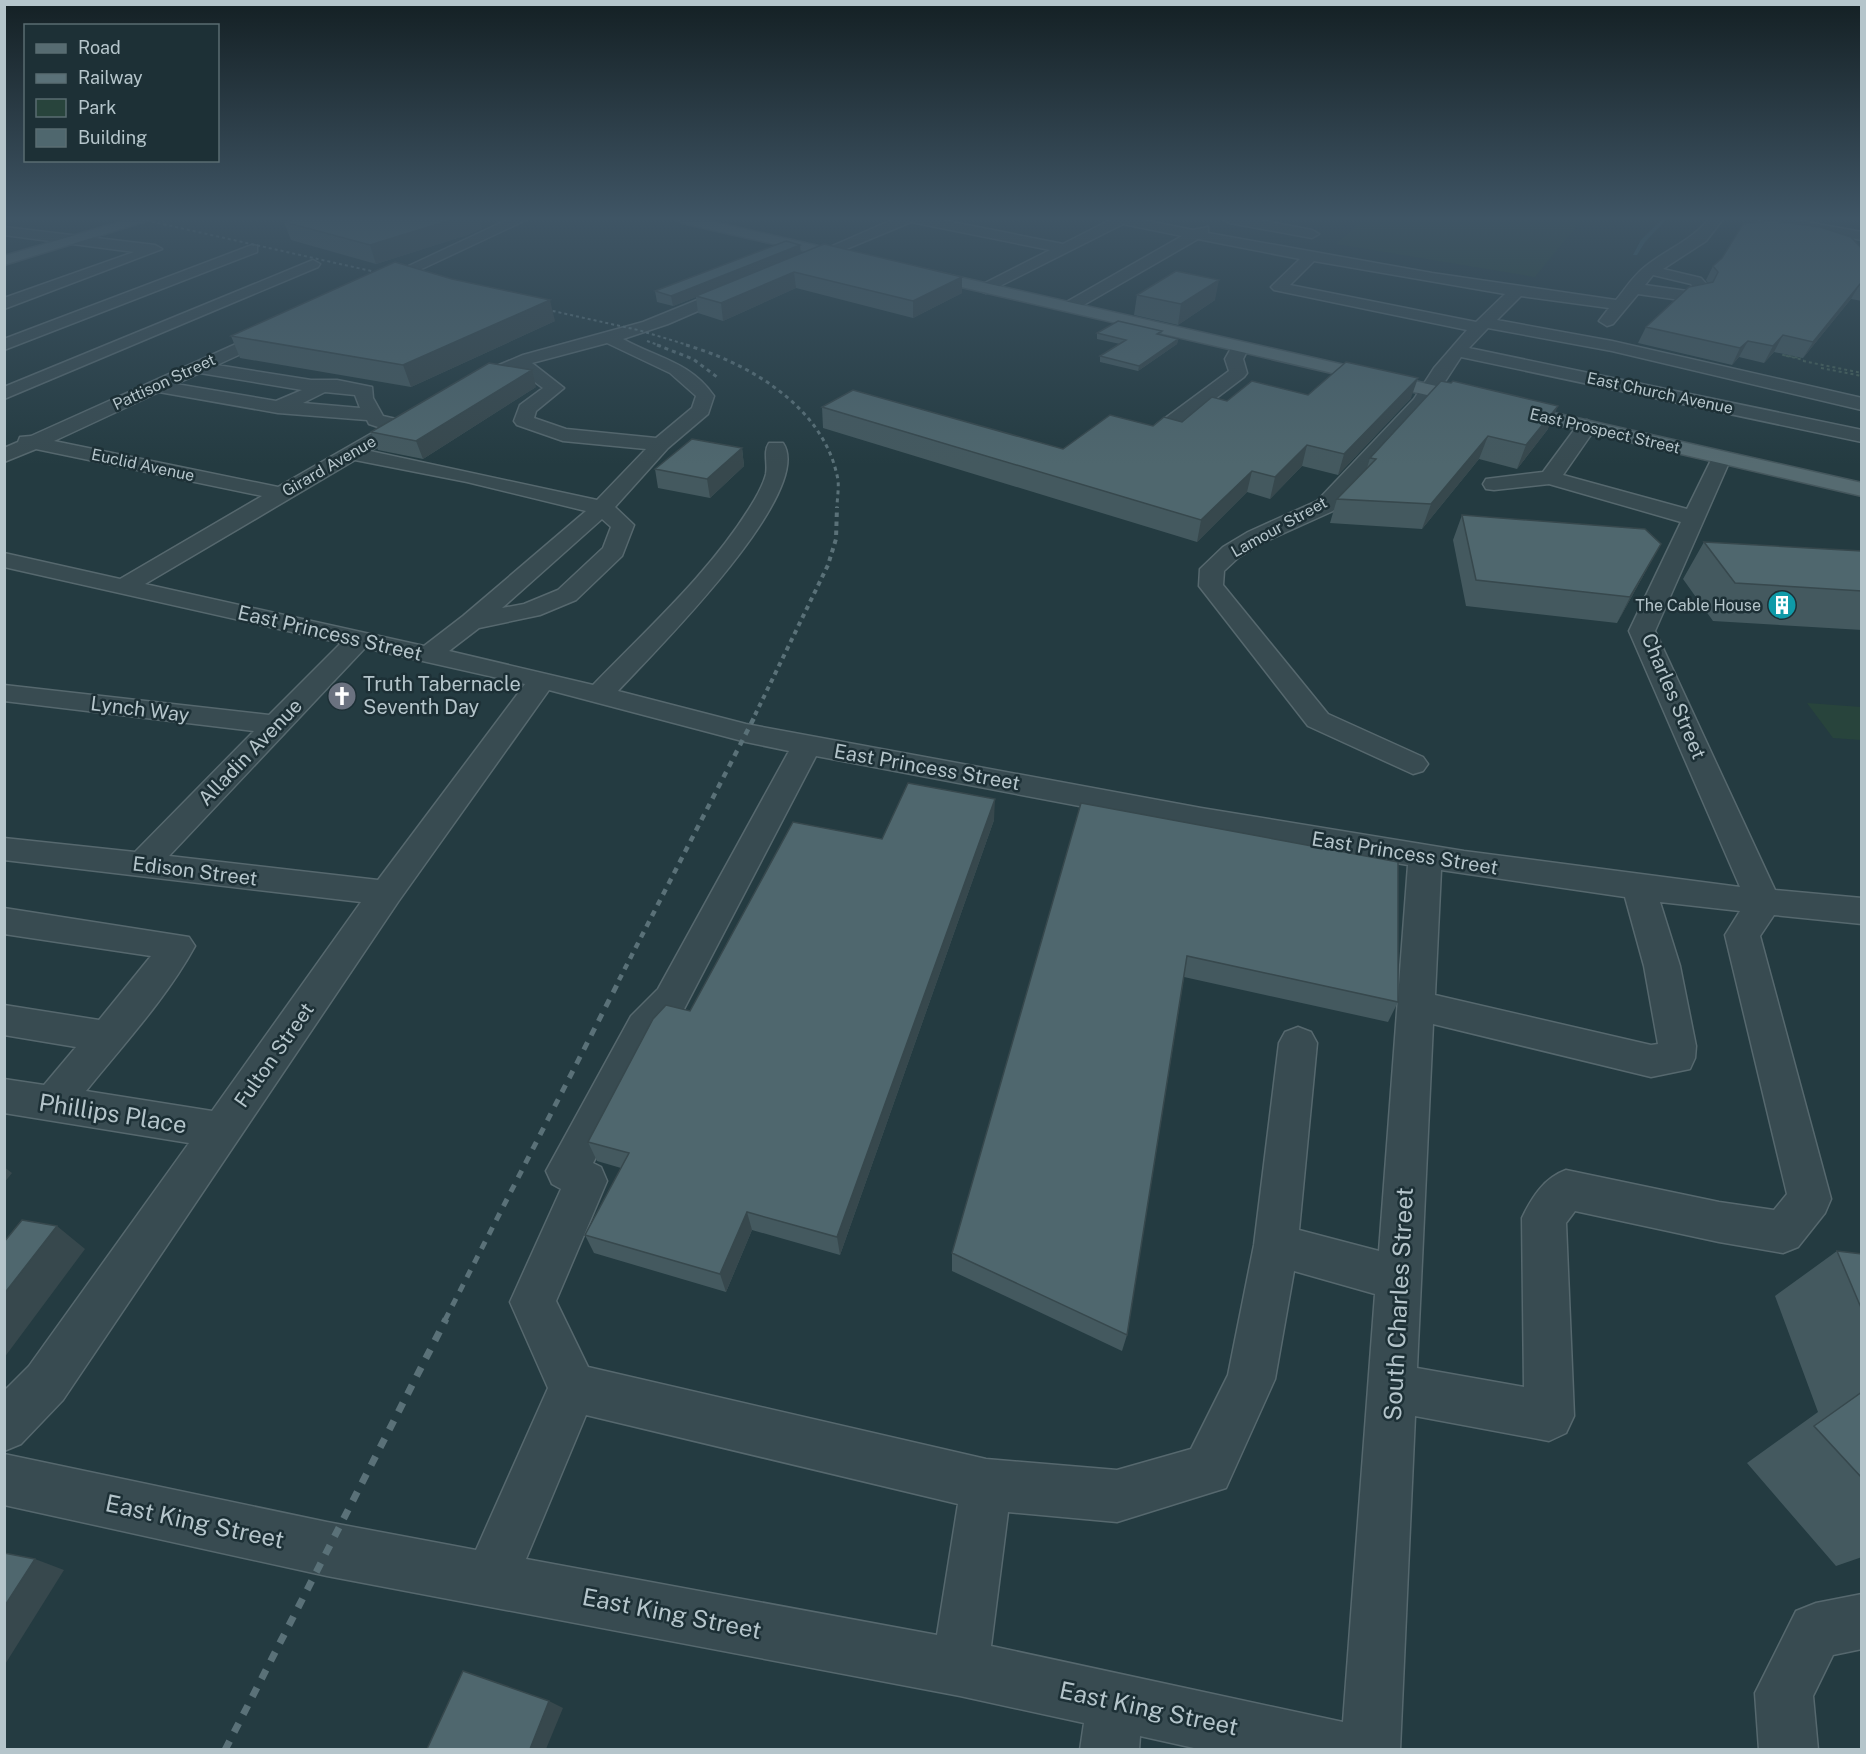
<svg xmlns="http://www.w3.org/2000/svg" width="1866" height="1754" font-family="'Public Sans',sans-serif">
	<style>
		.green { fill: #28443c }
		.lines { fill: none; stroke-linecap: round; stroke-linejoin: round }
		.stream { fill: #355b67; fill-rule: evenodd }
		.minor-casing { stroke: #56686e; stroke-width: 3 }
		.major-casing { stroke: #45575d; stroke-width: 3 }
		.path { stroke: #466059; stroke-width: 2; stroke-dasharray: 3 3; stroke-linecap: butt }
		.minor { fill: #384b51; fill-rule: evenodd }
		.major { fill: #566b71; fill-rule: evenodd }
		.rail-far5 { stroke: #5a7178; stroke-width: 2; stroke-dasharray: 3 3; stroke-linecap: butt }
		.rail-far4 { stroke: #5a7178; stroke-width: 3; stroke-dasharray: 4 4; stroke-linecap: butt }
		.rail-far3 { stroke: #5a7178; stroke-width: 4; stroke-dasharray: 4.5 4.5; stroke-linecap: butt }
		.rail-far2 { stroke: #5a7178; stroke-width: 4.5; stroke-dasharray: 6 6; stroke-linecap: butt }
		.rail-far1 { stroke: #5a7178; stroke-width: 5; stroke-dasharray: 8 8; stroke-linecap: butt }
		.rail { stroke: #5a7178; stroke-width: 7; stroke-dasharray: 10 10; stroke-linecap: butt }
		.wall { fill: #44595f }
		.shaded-wall { fill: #37484d }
		.building { fill: #4f676e; stroke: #37484d; stroke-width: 1.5 }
		.labels { text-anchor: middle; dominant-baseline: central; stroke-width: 5; stroke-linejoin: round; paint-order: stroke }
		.far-street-label { font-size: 16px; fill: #b5c5cb; stroke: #1d3036 }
		.far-poi-label { font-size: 16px; fill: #b5c5cb; stroke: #1d3036; text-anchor: end }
		.street-label { font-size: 20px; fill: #b5c5cb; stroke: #1d3036 }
		.poi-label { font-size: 20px; fill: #b5c5cb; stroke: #1d3036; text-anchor: start }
		.near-street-label { font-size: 24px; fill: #b5c5cb; stroke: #1d3036 }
	</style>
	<rect width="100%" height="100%" fill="#243b41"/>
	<path class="green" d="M1365,219H1582L1535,277L1336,244Z
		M1807,703L1861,707V740L1833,738Z"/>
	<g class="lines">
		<path class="stream" d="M1662,219H1667L1645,242L1637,255H1633L1641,240Z"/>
		<g class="minor-casing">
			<path id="minor" d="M509,219H528L379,289L374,291L366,286Z
				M894,219H937L1063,244L1112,219H1138L1193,230L1208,227V233L1432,273L1616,300C1626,288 1633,276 1646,266C1667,249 1691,241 1709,219H1723L1706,241L1663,269L1701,278L1709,287L1704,296L1687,301L1638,294L1613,324L1607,326L1599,321L1609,308L1521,296L1497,320L1612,341L1862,398V410L1612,351L1488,328L1469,348L1862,430V442L1461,357L1429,406L1333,511L1264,542L1239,557L1224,571L1223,585L1328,714L1423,757L1428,764L1423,771L1413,774L1308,726L1199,586L1200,569L1223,547L1248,532L1317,501L1414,399L1434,368L1467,330L1274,290L1271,287L1274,284L1300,259L1198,239L1075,310H1063L1061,307L1063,304L1182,236L1123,224L986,293L981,291L978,288L981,285L1050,250L911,222L801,268H791L789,265ZM1314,261L1505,294L1476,322L1290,285ZM1653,275L1691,284L1693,287L1687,291L1645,285Z
				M1223,219H1254L1312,230L1319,234L1312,238L1230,223Z
				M1759,219H1790L1862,232V240L1766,223Z
				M4,227L155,245L162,249L4,309V298L134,252L4,235Z
				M252,245L257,246V252L4,350V339Z
				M313,260L320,264L318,267L4,399V387Z
				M739,283L747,288L744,291L668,324L623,339C657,358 691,362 714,396L708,414L668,448L615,507L634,525L622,556L576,600L540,615L479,628L449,651L593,685C649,627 714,569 755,499C759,492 764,482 766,474C768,463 763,452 769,443H783C817,492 651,655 618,691L746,724L1201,808L1464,851L1740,887L1629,631L1681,522L1549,484L1494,490L1486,489L1483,484L1486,479L1494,478L1543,472L1580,422L1587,420L1597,426L1563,475L1687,509L1714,454H1728L1731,458L1655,631L1775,890L1862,898V924L1774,915L1760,936L1831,1199L1825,1213L1798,1247L1783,1253L1719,1242L1575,1211L1566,1223L1574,1416L1566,1433L1549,1441L1415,1416L1400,1750H1203L1140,1736L1139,1750H1080L1084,1723L960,1696L327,1576L4,1505V1454L327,1522L476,1550L548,1388L510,1302L561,1189L552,1184L546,1171L631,1016L658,989L789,751L746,742L549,690L398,902L63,1400L21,1444L4,1451V1391L29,1366L189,1143L4,1113V1079L44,1085L76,1047L4,1035V1005L99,1020L151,956L4,934V908L189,937L195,946C166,999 123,1045 86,1091L212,1111L361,902L4,860V838L135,852L254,731L4,701V685L269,715L341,643L4,567V553L120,579L262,496L36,449L4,462V448L18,442L20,437L31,436L278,325L284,326L286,330L284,334L217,365L311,380H337L372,387L373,398L383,416L396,419L412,412L422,418L370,451L597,500L646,449L563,441L517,425L514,421L520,405L543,388L517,369L475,388H463L460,384L463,380L523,355L643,322ZM607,343L670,373L696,396L692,408L656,438L566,429L534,418L536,411L564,388L532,363ZM200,373L302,390L276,401L176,384ZM159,392L278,413L367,420L369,424L381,428L278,487L54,441ZM325,392L355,395L360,408L303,403ZM355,460L467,482L586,511L463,616L424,646L145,584ZM602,519L611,527L603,548L558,590L524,604L502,608ZM365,648L525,684L378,880L169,856ZM816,756L1201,829L1408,865L1379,1251L1299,1230L1317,1043L1311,1032L1298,1027L1285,1032L1279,1043L1254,1245L1228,1375L1191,1449L1117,1470L986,1459L588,1367L556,1301L607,1181L601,1167L593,1163L657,1038L684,1009ZM1441,870L1625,897L1644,966L1658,1044L1651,1045L1435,995ZM1660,902L1740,911L1725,935L1787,1194L1774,1210L1719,1202L1566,1170C1544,1178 1532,1197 1522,1218L1524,1387L1417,1368L1433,1024L1651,1077L1690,1069L1695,1058L1696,1046L1680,966ZM1294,1271L1375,1294L1343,1722L991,1646L1008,1512L1117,1522L1226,1488L1275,1379ZM586,1415L958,1504L937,1635L526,1559Z
				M1240,342L1249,347L1243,359L1247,373L1244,377L1170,433H1156L1153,429L1156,425L1229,371L1225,359L1234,343Z
				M1862,1594V1649L1833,1655L1813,1696L1818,1750H1759L1755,1693L1796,1611L1816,1603Z"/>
		</g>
		<g class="major-casing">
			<path id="major" d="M130,219H153L4,265V256Z
				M675,219H701L857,255L864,259L857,263L682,223Z
				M919,268L1862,483V496L914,276L911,273L914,270Z"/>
		</g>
		<path class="path" d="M1802,355L1800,358L1783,355L1804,360
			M1803,361L1862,373
			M1821,368L1862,376"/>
		<use href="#minor" class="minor"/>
		<use href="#major" class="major"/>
		<path class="rail-far5" d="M140,219L389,275
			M535,307L638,330L691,346
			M647,341L661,346"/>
		<path class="rail-far4" d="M657,345L693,359L717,377
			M686,345C751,364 825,408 838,480C839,489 837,499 837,508"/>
		<path class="rail-far3" d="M755,715L828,565L836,539L837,507"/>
		<path class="rail-far2" d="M619,980L756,714"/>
		<path class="rail-far1" d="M445,1320L620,979"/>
		<path class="rail" d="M225,1750L446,1319"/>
	</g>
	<path class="wall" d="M284,222L482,228L467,235L376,264L291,240Z
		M1862,249V301L1851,299L1803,358L1774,352L1764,363L1739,357L1732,365L1638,343L1646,327L1708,283L1706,280L1713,266Z
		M801,253L962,293L913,318L796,288L723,321L698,313L696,297L673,306L657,302L655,291Z
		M1137,295L1215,300L1178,325L1134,315Z
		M555,321L411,387L240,358L231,336Z
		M1162,331L1161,335L1178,339L1177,344L1138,371L1100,362V356L1120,344L1097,339V333Z
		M1441,381L1548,429L1517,469L1479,459L1422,529L1330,523L1337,499L1367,468L1370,458Z
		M536,387L423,459L378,450L371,432Z
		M1308,395L1411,398L1338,475L1302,466L1270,499L1247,492L1197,542L823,428L822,407L1063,449L1153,426L1182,422L1227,401Z
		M742,448L744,466L710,498L658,488L655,469Z
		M1462,515L1647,569L1617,623L1466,606L1453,540Z
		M1704,542L1862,551V630L1713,621L1683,579Z
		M1081,803L1398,1002L1388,1022L1184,977L1127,1335L1122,1351L952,1271V1253Z
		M994,820L840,1255L752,1230L726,1292L594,1253L585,1235L621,1168L597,1161L588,1142L882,839Z
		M1837,1251L1862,1254V1557L1836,1566L1747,1463L1818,1412L1775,1296Z"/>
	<path class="shaded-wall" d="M454,219H479L482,228L467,235L376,264L370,245Z
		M800,245L801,254L696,296V297L673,306L671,296Z
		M794,272L796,288L723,321L721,303Z
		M962,277V293L913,318V301Z
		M1219,280L1215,300L1178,325L1181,304Z
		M1860,284L1851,299L1803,358L1813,342Z
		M550,300L555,321L411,387L403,365Z
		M1783,335L1774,352L1764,363L1773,346Z
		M1178,339L1177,344L1138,371L1139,366Z
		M1748,341L1739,357L1732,365L1740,348Z
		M532,370L536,387L423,459L416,441Z
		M1418,378L1411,398L1338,475L1344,454Z
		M1558,406L1548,429L1517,469L1526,445Z
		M1488,436L1479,459L1422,529L1431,504Z
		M1307,445L1302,466L1270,499L1275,477Z
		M742,448L744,466L710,498L707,479Z
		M1252,471L1247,492L1197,542L1201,520Z
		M1661,544L1647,569L1617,623L1630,597Z
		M995,799L994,820L840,1255L837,1237Z
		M4,1167L12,1173L4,1183Z
		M747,1212L752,1230L726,1292L720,1274Z
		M57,1226L85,1249L4,1358V1294Z
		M35,1559L64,1570L4,1666V1607Z
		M549,1701L563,1708L546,1749H530Z"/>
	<path class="building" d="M293,219H454L370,245L284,222Z
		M1775,221L1820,227L1851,237L1862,249V284H1860L1813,342L1783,335L1773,346L1748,341L1740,348L1646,327L1689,287L1713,282L1718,272L1713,266L1722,258L1743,224L1754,222Z
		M786,241L800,245L671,296L655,291Z
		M824,244L962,277L913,301L794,272L721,303L696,296Z
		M395,262L452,279L550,300L403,365L231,336Z
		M1176,271L1219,280L1181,304L1137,295Z
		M1118,321L1162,331L1157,334L1178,339L1139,366L1100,356L1126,340L1097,333Z
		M1346,362L1418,378L1344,454L1307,445L1275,477L1252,471L1201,520L822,407L853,390L1063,449L1110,415L1153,426L1164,417L1182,422L1212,397L1227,401L1252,381L1308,395Z
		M489,363L532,370L416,441L371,432Z
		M1441,381L1451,383L1453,381L1558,406L1526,445L1488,436L1431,504L1337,499L1376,459L1370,458Z
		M692,439L742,448L707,479L655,469Z
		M1462,515L1645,529L1661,544L1630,597L1476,580Z
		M1704,542L1862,551V591L1735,583Z
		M908,783L995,799L837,1237L747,1212L720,1274L585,1235L629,1153L588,1142L653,1019L666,1005L690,1011L793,822L882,839Z
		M1081,803L1398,862V1002L1187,956L1127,1335L952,1253Z
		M22,1220L57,1226L4,1294V1242Z
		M1837,1251L1862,1254V1310Z
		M1862,1392V1478L1814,1426Z
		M4,1553L35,1559L4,1607Z
		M463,1671L549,1701L530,1749H427Z"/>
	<linearGradient id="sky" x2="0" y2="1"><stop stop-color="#142024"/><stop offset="0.47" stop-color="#3f5565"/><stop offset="1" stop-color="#3f5565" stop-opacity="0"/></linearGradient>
	<rect width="1866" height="465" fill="url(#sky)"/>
	<defs>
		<g id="building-disc" transform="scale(1.5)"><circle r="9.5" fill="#0f9aa8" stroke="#1d3036"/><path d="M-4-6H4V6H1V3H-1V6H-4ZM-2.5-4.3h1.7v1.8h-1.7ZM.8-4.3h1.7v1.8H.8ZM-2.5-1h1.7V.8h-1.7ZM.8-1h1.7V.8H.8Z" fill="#fff"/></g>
		<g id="church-disc" transform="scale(1.5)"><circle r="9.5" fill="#6b7280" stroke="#1d3036"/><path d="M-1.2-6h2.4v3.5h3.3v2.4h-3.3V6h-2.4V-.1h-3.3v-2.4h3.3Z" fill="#fff"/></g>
	</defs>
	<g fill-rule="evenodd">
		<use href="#building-disc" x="1782" y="605"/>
		<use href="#church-disc" x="342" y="696"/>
	</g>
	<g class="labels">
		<g class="far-street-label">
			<text transform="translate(164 382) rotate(-25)">Pattison Street</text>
			<text transform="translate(1660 393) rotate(12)">East Church Avenue</text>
			<text transform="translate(1605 431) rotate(13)">East Prospect Street</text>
			<text transform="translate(143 465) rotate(12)">Euclid Avenue</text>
			<text transform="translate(329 466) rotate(-30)">Girard Avenue</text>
			<text transform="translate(1279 527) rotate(-29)">Lamour Street</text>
		</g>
		<g class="far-poi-label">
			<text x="1761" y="605">The Cable House</text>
		</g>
		<g class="street-label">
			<text transform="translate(330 633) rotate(13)">East Princess Street</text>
			<text transform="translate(1674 696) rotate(67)">Charles Street</text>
			<text transform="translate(140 709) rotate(7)">Lynch Way</text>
			<text transform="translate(250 752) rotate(-46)">Alladin Avenue</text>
			<text transform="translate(927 767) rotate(10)">East Princess Street</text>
			<text transform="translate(1405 853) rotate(9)">East Princess Street</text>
			<text transform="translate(195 871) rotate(7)">Edison Street</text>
			<text transform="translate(274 1055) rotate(-55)">Fulton Street</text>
		</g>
		<g class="poi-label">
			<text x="363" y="684">Truth Tabernacle<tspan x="363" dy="23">Seventh Day</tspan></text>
		</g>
		<g class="near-street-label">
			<text transform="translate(113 1113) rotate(9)">Phillips Place</text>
			<text transform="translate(1398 1304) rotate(-87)">South Charles Street</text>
			<text transform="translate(195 1521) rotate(12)">East King Street</text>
			<text transform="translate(672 1613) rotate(11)">East King Street</text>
			<text transform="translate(1149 1708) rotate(12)">East King Street</text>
		</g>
	</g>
	<rect width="1866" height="1754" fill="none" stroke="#b5c5cb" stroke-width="12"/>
	<rect x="24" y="24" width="195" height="138" fill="#1d3036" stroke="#5a6c72" stroke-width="1.5"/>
	<rect x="36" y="44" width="30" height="9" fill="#566b71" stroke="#5a6c72" stroke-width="1.5"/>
	<text x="78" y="54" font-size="18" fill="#b5c5cb">Road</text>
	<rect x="36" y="74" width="30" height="9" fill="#5a7178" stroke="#5a6c72" stroke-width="1.5"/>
	<text x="78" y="84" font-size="18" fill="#b5c5cb">Railway</text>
	<rect x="36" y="99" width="30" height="18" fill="#28443c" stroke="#5a6c72" stroke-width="1.5"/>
	<text x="78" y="114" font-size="18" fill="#b5c5cb">Park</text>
	<rect x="36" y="129" width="30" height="18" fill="#4f676e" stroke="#5a6c72" stroke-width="1.5"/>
	<text x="78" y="144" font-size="18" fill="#b5c5cb">Building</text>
</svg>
